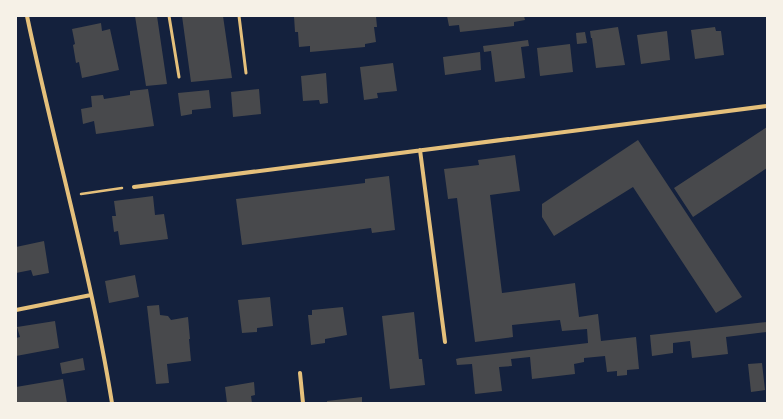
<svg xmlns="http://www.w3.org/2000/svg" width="783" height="419" font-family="Arial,sans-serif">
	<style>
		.building { fill: #48494c }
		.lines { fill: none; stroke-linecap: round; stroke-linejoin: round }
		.path { stroke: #e5c07b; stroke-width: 2.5 }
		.service { stroke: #e5c07b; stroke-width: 3 }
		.minor { stroke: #e5c07b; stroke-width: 4 }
	</style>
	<rect width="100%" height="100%" fill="#14213d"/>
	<path class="building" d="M135,16H157L167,84L146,86Z
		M182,16H223L232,78L191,82Z
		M294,16H376L377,27H374L376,42L365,44V47L310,52V46L299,47L298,32H295Z
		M447,16H524L525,20L514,22V26L460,32L459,25L449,26Z
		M101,23L102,31L110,29L119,70L82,78L79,62L76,63L73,45L75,44L72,29Z
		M618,27L625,65L596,68L592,38H591L590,31Z
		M715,27L716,31H721L724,55L695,59L691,30Z
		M667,31L670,60L641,64L637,35Z
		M585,32L587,43L577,44L576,33Z
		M528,40L529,46L521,47L525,78L495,82L491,51L484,52L483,46Z
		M570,44L573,72L540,76L537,48Z
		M480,52L481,70L445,75L443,57Z
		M393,63L397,91L377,93L378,98L364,100L360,67Z
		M326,73L328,103L320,104L319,100L303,101L301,76Z
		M148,89L154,126L96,134L94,121L83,124L81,109L92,107L91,96L103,95L104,99L130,95V91Z
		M259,89L261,114L233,117L231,92Z
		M209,90L211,108L192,110V114L181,116L178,93Z
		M767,127V168L693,217L674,188Z
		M638,140L742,297L716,313L633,187L554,236L542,217V204Z
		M515,155L520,191L490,195L502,293L575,283L579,317L598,314L601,341L636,337L639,369L627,370V375L617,376V371L607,372L605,356L584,358V362L574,364L575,374L532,379L530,357L511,359L512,366L499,367L502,391L475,394L472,364L457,365L456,359L460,358L588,343L587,329L562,331L560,320L512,325L513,337L475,342L457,198L448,199L444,169L479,165L478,160Z
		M389,176L395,230L372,233L371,228L242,245L236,199L365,183V179Z
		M153,196L155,215L164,214L168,239L120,245L118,231L114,232L112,216H116L114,201Z
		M44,241L49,273L33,276L31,270L16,273V247Z
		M135,275L139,297L109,303L105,281Z
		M270,297L273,326L257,328V332L242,333L238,300Z
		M159,305L160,315L168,316L171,320L188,317L190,339H189L191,361L167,364L169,383L156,384L147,306Z
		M343,307L347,335L325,339V343L311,345L308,315H312V310Z
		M414,312L419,359H422L425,385L390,389L382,316Z
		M55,321L59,348L16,356V338L20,337L17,327Z
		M767,322V332L726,337L728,354L692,358L690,341L673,343V353L652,356L650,335Z
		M83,358L85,370L62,374L60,363Z
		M762,363L765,390L751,392L748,364Z
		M63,379L67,403H17L16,387Z
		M254,382L255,395L251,396L252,403H227L225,387Z
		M362,397V403H327V401Z"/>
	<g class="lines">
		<path class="path" d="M81,194L122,188"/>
		<path class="service" d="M169,16L179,77
			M239,16L246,73"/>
		<path class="minor" d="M27,16C54,145 91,273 112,403
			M420,150L445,342
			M134,187L767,106
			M16,310L91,295
			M300,373L303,403"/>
	</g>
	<rect width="783" height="419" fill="none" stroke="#f6f1e7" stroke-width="34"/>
</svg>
